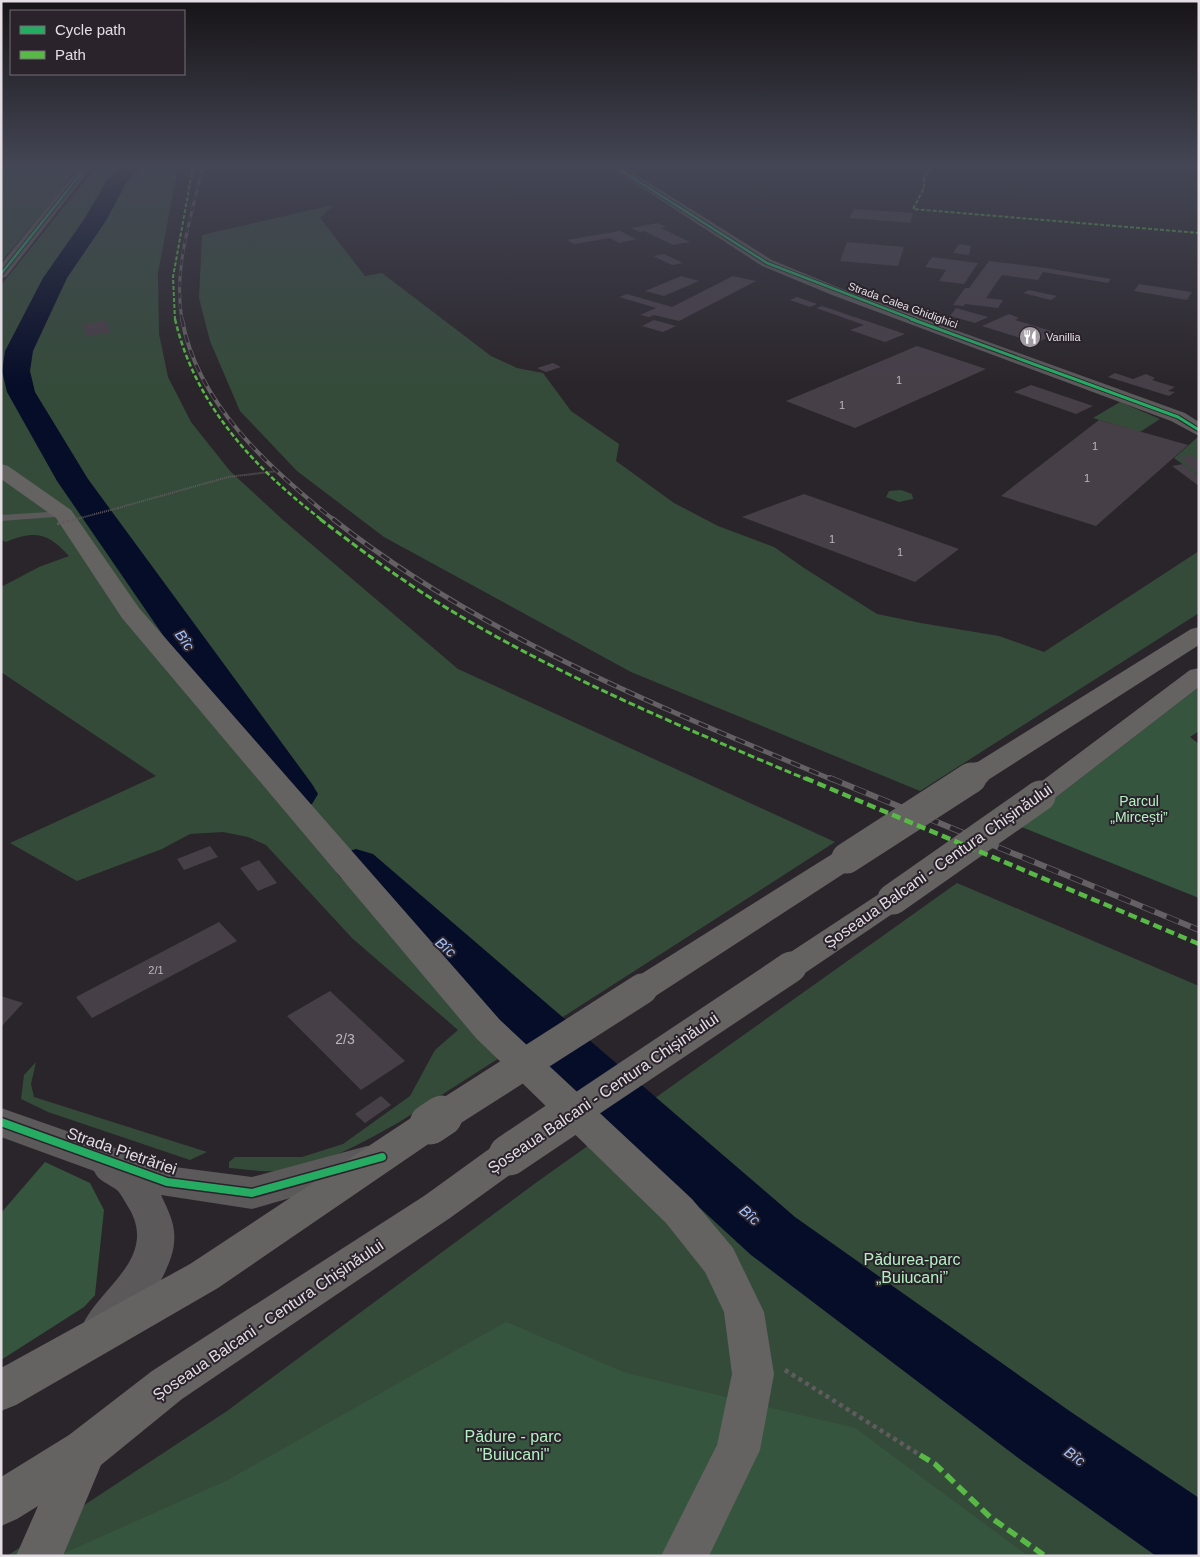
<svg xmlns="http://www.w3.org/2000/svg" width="1200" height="1557" font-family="Helvetica,sans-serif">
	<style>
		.green { fill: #354b3a }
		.forest { fill: #35553e }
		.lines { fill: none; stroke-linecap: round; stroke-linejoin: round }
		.river { fill: #060d28; fill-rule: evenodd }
		.building { fill: #473f48 }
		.path-far1 { stroke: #605c5e; stroke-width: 2; stroke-dasharray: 1 1; stroke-linecap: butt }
		.path { stroke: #605c5e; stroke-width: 4.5; stroke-dasharray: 4 4; stroke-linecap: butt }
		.service { fill: #5b595a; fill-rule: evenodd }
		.tertiary { fill: #5b595a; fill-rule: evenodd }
		.trunk { fill: #656262; fill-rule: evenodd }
		.rail-far3-casing { stroke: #646063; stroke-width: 3 }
		.rail-far2-casing { stroke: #646063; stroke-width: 4 }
		.rail-far1-casing { stroke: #646063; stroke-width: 5 }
		.rail-casing { stroke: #646063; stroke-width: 6 }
		.rail-far3 { stroke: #2b232c; stroke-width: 2; stroke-dasharray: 5.5; stroke-linecap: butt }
		.rail-far2 { stroke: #2b232c; stroke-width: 2.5; stroke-dasharray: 8; stroke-linecap: butt }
		.rail-far1 { stroke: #2b232c; stroke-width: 3; stroke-dasharray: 10; stroke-linecap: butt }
		.rail { stroke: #2b232c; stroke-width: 4.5; stroke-dasharray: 13; stroke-linecap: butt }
		.path-bridge-far1 { stroke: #605c5e; stroke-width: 2; stroke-dasharray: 1 1; stroke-linecap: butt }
		.path-bridge { stroke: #605c5e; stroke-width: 2.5; stroke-dasharray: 2.5 2.5; stroke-linecap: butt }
		.trunk-bridge-far2 { stroke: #656262; stroke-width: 24 }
		.trunk-bridge-far1 { stroke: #656262; stroke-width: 31 }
		.trunk-bridge { stroke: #656262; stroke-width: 41 }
		.quiet-far4 { stroke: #58b947; stroke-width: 2; stroke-dasharray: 4 2; stroke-linecap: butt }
		.quiet-far3 { stroke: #58b947; stroke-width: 2.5; stroke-dasharray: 5 2.5; stroke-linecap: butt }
		.quiet-far2 { stroke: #58b947; stroke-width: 3; stroke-dasharray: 7 3; stroke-linecap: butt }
		.quiet-far1 { stroke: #58b947; stroke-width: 4.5; stroke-dasharray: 9 4.5; stroke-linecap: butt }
		.quiet { stroke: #58b947; stroke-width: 5.5; stroke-dasharray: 11 5.5; stroke-linecap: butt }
		.cycleway-far2-casing { stroke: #2b232c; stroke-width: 4.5 }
		.cycleway-far1-casing { stroke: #2b232c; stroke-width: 5 }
		.cycleway-casing { stroke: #2b232c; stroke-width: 11 }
		.cycleway-far2 { stroke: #26ab63; stroke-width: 2.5 }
		.cycleway-far1 { stroke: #26ab63; stroke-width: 3 }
		.cycleway { stroke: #26ab63; stroke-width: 8 }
		.labels { text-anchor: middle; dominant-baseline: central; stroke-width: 4; stroke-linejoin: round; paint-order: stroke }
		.far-street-label { font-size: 11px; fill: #e4dee4; stroke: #2b232c }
		.far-poi-label { font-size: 11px; fill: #e4dee4; stroke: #2b232c; text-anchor: start }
		.number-label { font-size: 11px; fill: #bdb6bd }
		.park-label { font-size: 14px; fill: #b2f2c1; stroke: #2b232c }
		.near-number-label { font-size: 14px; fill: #bdb6bd }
		.water-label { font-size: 15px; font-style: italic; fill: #a0c0fd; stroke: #2b232c }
		.near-street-label { font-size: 16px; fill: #e4dee4; stroke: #2b232c }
		.near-park-label { font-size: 16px; fill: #b2f2c1; stroke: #2b232c }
	</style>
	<rect width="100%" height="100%" fill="#2a252a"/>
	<path class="green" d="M1,167H76L60,192L1,262Z
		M96,167H178L158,273L159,334L168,377L191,422L230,471L283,520L458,669L835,842L401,1121C362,1143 321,1167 275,1171C260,1172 244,1169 229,1168V1162L235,1157H302L343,1144L410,1096L435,1050L458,1030L352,938L266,845L248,837L223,832L190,834L162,849L77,881L10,843L156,776L1,672V587L39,567L69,556C48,533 35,530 6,542L1,540V285Z
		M333,205L320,218L365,276L382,273L491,356L517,368L543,373L571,411L619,444L616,461L674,503L718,526L774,547L804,568L877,614L921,623L999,636L1044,652L1199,551V613L920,791L631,672L384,537L297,471L240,411L210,341L199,298L202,235Z
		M1120,402L1160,419L1140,432L1093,418Z
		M1198,437L1199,438V476L1174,458Z
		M901,490L912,494L913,499L899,502L886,497L889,491Z
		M957,883L1199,986V1556H7L227,1411L537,1182Z
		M36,1062L31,1084L34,1097L207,1152L190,1160L48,1112L21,1099L24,1075Z"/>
	<path class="forest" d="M1199,687V731L1190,737L1199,744V898L1019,826Z
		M45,1162L90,1183L104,1210L95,1295L84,1307L1,1360V1213Z
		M506,1322L626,1373L855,1428L1028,1556H58L228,1480Z"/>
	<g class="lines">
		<path class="river" d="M120,167H141L126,183L107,219L67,278L33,351L30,371L35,392L88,479L312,784L318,794L312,804C284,811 280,803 264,782L57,481L7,392L2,371L5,351L43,278L85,218L107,180Z
			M356,849L373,854L795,1217L1071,1412L1199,1498V1556H1156L1021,1460L751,1255L339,876L332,865L339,854Z"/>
	</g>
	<path class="building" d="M854,209L913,213L910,223L849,218Z
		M658,223L666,227L661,228L690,242L673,245L644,231L639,232L631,228Z
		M620,231L636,239L619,243L610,238L574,244L567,240Z
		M847,242L904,247L898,266L840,261Z
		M959,244L971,246L969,255L953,253Z
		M664,254L683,263L672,265L653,256Z
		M932,257L978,263L964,284L939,281L946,270L925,267Z
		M989,261L1046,268L1111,279L1108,283L1043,272L1038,280L1002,275L986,298L1003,300L998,308L965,304L964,306L953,305L965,288H969Z
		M681,276L699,281L664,296L645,291Z
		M733,276L756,281L679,321L654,315L649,317L640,315L656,308L619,297L627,294L672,307Z
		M1139,284L1192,292L1187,300L1134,291Z
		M1029,290L1057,296L1051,300L1023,293Z
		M797,297L817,304L810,307L790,300Z
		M822,306L905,334L885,342L850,330L864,325L816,308Z
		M956,308L988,317L975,323L950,316Z
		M1009,314L1019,318L1015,320L1058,333L1036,343L982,326Z
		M654,320L676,326L663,332L642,326Z
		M107,321L110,333L86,336L83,324Z
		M917,346L986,369L855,428L786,401Z
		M553,363L561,367L546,372L537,368Z
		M1115,373L1133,379L1146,374L1155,378L1152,380L1175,387L1168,391L1175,392L1169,396L1108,377Z
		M1031,385L1093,406L1076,414L1014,392Z
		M1099,420L1188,445L1096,526L1001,496Z
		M1192,456L1199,461V473L1178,457Z
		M1183,464L1199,476V486L1172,466Z
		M804,494L886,523L959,549L915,582L742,517Z
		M210,846L218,857L184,870L177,859Z
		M259,860L277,883L258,891L240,868Z
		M219,922L237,941L92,1018L76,997Z
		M330,991L405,1061L361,1090L287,1016Z
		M1,996L23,1003L1,1027Z
		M381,1096L391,1105L365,1123L355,1114Z"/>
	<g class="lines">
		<path class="path-far1" d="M118,508L228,477L278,471"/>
		<path class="path" d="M785,1370L920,1455"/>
		<path class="service" d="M64,511L68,512V516L1,521V515Z"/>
		<path class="tertiary" d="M80,167H92L6,277L1,278V264Z
			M610,167H624L772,260L842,289L1185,413L1199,422V436L1171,421L832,295L762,266Z
			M1,1108L167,1166L252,1177L367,1146L380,1150L385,1161L380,1172L252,1209L161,1195C169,1212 176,1225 174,1243C173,1268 137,1325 117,1339C113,1342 106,1343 102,1345L88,1339L82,1326C99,1288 157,1259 130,1210C126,1204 122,1195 117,1190C108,1183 99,1182 94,1171L1,1137Z"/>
		<path class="trunk" d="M1,464L8,466L71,510L139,608L500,1020L692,1199L733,1248L764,1312L774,1374L760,1450L709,1556H661L717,1445L732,1374L724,1312L705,1272L666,1223L476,1038L122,618L56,518L1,479Z
			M1199,627V645L988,780L978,782L968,780L964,774L968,768L1191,629Z
			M1199,668V687L1050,802L1040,805L1030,802L1026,796L1030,790L1190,670Z
			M847,848L857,851L862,858L857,865L654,997L642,1001L630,997L626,989L630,981L837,851Z
			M893,889L904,892L908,899L904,906L802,975L791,979L780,975L775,967L780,959L882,892Z
			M430,1110L443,1114L448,1124L443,1134L218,1288L16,1405L1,1411V1368L190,1264L417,1114Z
			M509,1140L522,1144L527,1155L522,1166L450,1218L182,1399L101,1465L63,1556H16L38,1506L17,1519L1,1526V1477L69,1435L152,1371L424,1196L496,1144Z"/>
		<g class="rail-far3-casing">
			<path id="rail-far3" d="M182,320C173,270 191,216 203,167"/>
		</g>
		<g class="rail-far2-casing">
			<path id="rail-far2" d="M182,319C197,404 270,469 334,520"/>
		</g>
		<g class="rail-far1-casing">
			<path id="rail-far1" d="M333,519C481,636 660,707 833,780"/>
		</g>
		<g class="rail-casing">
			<path id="rail" d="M830,778L1199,930"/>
		</g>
		<use href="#rail-far3" class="rail-far3"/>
		<use href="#rail-far2" class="rail-far2"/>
		<use href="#rail-far1" class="rail-far1"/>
		<use href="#rail" class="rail"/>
		<path class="path-bridge-far1" d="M73,520L118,508"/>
		<path class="path-bridge" d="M57,524L77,519"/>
		<path class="trunk-bridge-far2" d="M969,780L978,774"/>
		<path class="trunk-bridge-far1" d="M847,858L971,778
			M893,899L1040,796
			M440,1118L642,989
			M565,1118L791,967"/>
		<path class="trunk-bridge" d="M430,1124L442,1116
			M509,1155L567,1116"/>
		<path class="quiet-far4" d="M930,167L924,178V188L913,209L1199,233
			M175,320L173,277L193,167"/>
		<path class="quiet-far3" d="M175,319C195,405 254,468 322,520"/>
		<path class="quiet-far2" d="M320,519C362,551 405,583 450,610C563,678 687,729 808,780"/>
		<path class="quiet-far1" d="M805,778L1199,944"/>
		<path class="quiet" d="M920,1455L935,1464L990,1517L1045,1556"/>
		<g class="cycleway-far2-casing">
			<path id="cycleway-far2" d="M616,167L767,263L915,320
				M1,274L86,167"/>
		</g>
		<g class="cycleway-far1-casing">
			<path id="cycleway-far1" d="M911,319L1178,417L1199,430"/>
		</g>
		<g class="cycleway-casing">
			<path id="cycleway" d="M1,1122L167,1182L252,1193L382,1157"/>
		</g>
		<use href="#cycleway-far2" class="cycleway-far2"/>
		<use href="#cycleway-far1" class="cycleway-far1"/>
		<use href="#cycleway" class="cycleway"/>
	</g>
	<linearGradient id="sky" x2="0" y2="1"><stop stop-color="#171417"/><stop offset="0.43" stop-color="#444655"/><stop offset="1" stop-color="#444655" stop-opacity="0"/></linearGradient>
	<rect width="1200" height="385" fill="url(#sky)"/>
	<defs>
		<g id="restaurant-disc" transform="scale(1.125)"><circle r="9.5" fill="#a39da3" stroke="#2b232c"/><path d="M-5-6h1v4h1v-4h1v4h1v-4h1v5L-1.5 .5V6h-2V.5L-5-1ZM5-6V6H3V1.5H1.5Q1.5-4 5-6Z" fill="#fff"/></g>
	</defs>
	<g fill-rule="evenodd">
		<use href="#restaurant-disc" x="1030" y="337"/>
	</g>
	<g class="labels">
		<g class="far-street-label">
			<text transform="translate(903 305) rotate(20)">Strada Calea Ghidighici</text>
		</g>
		<g class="far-poi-label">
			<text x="1046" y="337">Vanillia</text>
		</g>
		<g class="number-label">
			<text x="899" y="380">1</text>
			<text x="842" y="405">1</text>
			<text x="1095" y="446">1</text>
			<text x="1087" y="478">1</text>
			<text x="832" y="539">1</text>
			<text x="900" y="552">1</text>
			<text x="156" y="970">2/1</text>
		</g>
		<g class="park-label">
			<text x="1139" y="801">Parcul<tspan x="1139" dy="16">„Mircești”</tspan></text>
		</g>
		<g class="near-number-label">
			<text x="345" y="1039">2/3</text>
		</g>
		<g class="water-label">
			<text transform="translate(185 640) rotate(55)">Bîc</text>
			<text transform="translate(446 947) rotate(41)">Bîc</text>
			<text transform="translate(750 1215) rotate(41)">Bîc</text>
			<text transform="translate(1075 1456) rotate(35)">Bîc</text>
		</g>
		<g class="near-street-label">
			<text transform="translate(938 866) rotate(-35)">Șoseaua Balcani - Centura Chișinăului</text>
			<text transform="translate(603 1093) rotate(-34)">Șoseaua Balcani - Centura Chișinăului</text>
			<text transform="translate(122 1151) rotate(19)">Strada Pietrăriei</text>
			<text transform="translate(268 1320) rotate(-34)">Șoseaua Balcani - Centura Chișinăului</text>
		</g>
		<g class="near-park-label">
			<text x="912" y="1259">Pădurea-parc<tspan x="912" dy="18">„Buiucani”</tspan></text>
			<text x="513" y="1436">Pădure - parc<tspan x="513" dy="18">"Buiucani"</tspan></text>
		</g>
	</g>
	<rect width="1200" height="1557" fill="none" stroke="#e4dee4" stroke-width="5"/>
	<rect x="10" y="10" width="175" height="65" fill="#2b232c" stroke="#756e76"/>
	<rect x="20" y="26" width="25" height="8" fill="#26ab63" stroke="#756e76"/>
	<text x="55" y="35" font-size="15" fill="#e4dee4">Cycle path</text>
	<rect x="20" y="51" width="25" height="8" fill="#58b947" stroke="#756e76"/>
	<text x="55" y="60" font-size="15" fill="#e4dee4">Path</text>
</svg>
